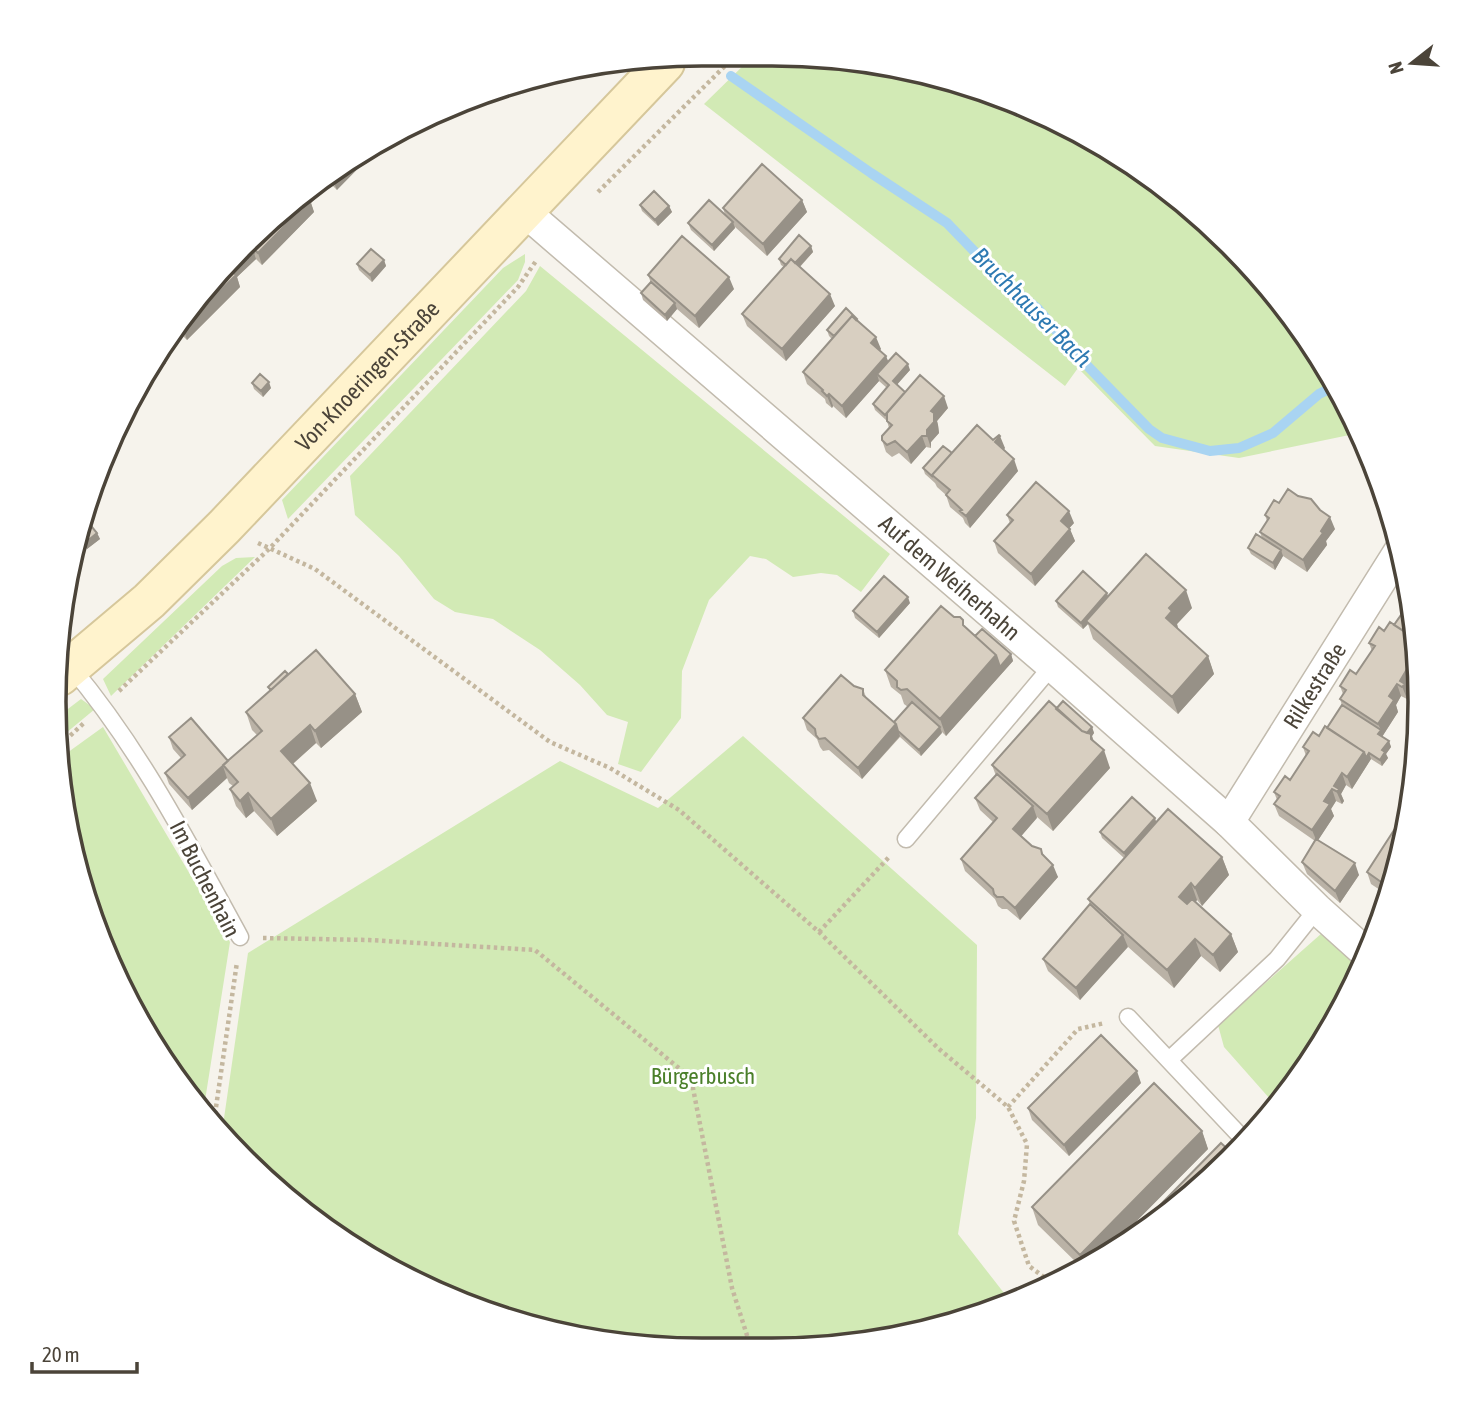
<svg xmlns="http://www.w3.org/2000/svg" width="1475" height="1404" font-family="'Asap Condensed',sans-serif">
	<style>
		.green { fill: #d2eab5 }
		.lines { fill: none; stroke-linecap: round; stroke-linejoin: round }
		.stream { stroke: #a9d4f2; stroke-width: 10 }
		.service-casing { stroke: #c2bbae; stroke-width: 19 }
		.minor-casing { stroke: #c2bbae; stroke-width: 33 }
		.secondary-casing { stroke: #d6c79b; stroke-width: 42 }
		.path { stroke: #c4b79f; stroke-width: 4.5; stroke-dasharray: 3.5 3.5; stroke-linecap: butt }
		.service { stroke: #fff; stroke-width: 16 }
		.minor { stroke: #fff; stroke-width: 30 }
		.secondary { stroke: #fff3cd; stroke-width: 38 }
		.wall { fill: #bab2a6 }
		.shaded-wall { fill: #979187 }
		.building { fill: #d8cfc1; stroke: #979187; stroke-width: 2 }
		.labels { text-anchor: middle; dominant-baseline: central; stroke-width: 6; stroke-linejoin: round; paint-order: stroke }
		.street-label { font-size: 23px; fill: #4b4439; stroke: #fff }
		.park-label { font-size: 23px; fill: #4a7f2a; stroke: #fff }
		.water-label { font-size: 24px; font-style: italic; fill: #2e7ab2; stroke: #fff }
		.rim { fill: none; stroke: #4b4439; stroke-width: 3.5 }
	</style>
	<rect width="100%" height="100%" fill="#f6f3ec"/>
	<path class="green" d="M816,56L941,76L1060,121L1168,188L1260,275L1334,378L1359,433L1239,458L1155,446L1078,368L1065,386L704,104L750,59Z
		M525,254V262L518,280L288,519L282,500L503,268Z
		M540,266L890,554L861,592L837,575L821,573L793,577L766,559L750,556L709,600L682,671L681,718L641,772L618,764L628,722L607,715L580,685L540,650L493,619L455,612L434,599L399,556L355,515L350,476L526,291Z
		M255,557L111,696L103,679L222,566L236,558Z
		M81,699L95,709L60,738V715Z
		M103,727L230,942L204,1107L141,1026L89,911L60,786V758Z
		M743,736L977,945L976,1118L958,1234L1011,1302L981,1315L857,1344L702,1350L575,1337L454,1300L342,1240L244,1160L222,1132L248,953L560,761L658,808Z
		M1322,933L1361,969L1354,989L1287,1097L1277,1107L1224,1047L1218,1025Z"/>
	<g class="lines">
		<path class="stream" d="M731,76L871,173L947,223L1001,279L1038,309L1074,352L1108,387L1149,429L1162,438L1210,451L1239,448L1273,433L1319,394L1337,385"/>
		<g class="service-casing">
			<path id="service" d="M71,667C140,749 189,844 240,937
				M906,839L1052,666
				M1128,1017L1245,1141
				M1169,1060L1277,959L1317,909"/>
		</g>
		<g class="minor-casing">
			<g id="minor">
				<path id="s1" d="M524,211L1052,666L1229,822L1317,909L1367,954"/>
				<path id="s2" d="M1229,822L1400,550"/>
			</g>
		</g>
		<g class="secondary-casing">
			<g id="secondary">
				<path id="s3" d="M60,676L149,601L224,527L665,63"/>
			</g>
		</g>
		<path class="path" d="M598,192L731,60
			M258,543L315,569L550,742L610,768L679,810L819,932L939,1049L1008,1107L1027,1144L1024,1181L1014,1221L1029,1266L1052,1283
			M119,691L269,549L518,287L536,261
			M60,745L84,723
			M819,932L890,856
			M263,938L369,940L535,950L691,1078L732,1288L751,1348
			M1008,1107L1078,1029L1105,1023
			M214,1121L237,962"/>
		<use href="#service" class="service"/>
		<use href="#minor" class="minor"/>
		<use href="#secondary" class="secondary"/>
	</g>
	<path class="wall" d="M342,164L337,190L330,183L311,203L314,212L262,265L256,259L237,277L240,287L187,340L181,334L162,353L166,363L133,396L141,378L215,275Z
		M802,200L807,212L767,256L735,227V228L714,251L691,230L688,223L725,215L723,208Z
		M640,205L669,206L672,212L658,226L642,211Z
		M811,246L813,252L800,267L835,306L786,361L747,326L742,314L784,267L781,265L779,259Z
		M384,260L386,266L372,282L359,270L357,264Z
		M648,275L734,289L699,328L677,309L667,321L643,300L641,293L651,283Z
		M857,319L881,349L880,350L886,356L888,362L910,370L897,384L905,392L948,408L937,421L938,425L939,433L931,442V448L926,447L911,464L899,453L892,457L886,452L882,440L889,428L887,421L875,410L873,404L887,388L879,381L846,418L833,406L832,408L826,403L825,399L807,384L803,372L832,339L829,336L827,330Z
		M252,383L271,388L263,397L254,389Z
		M993,440L1005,448L1004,450L1018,471L970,528L965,523L963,518L950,507L946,495L937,487L935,483L925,474L923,468L952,453Z
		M1007,515L1074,523L1069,528L1075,541L1035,586L998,553L994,541L1010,523Z
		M1265,515L1335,529L1326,541L1327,545L1307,572L1283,556L1275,570L1251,554L1248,548L1262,538L1260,532L1267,521Z
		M81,525L97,533L100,539L87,549L78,539Z
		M1108,597L1192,608L1177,624L1178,629L1208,656L1214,674L1178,714L1093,639L1088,624L1083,629L1058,607L1056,601Z
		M910,603L879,638L855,618L853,611Z
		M1401,615L1417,684L1412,680L1407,688L1409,696L1407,699L1401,696L1396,705L1398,712L1382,737L1389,741L1391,747L1386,754L1388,758L1382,766L1371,759L1352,789L1346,785L1341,794L1344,801L1342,804L1336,801L1331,809L1334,816L1318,840L1359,875L1340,903L1307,874L1302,862L1315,841L1279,816L1274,804L1277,800L1274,792L1290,780L1306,756L1303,747L1319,736L1327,728L1342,705L1340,699L1343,694L1340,686L1356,674L1372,651L1369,643L1384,631L1394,625Z
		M966,627L975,636L1011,654L1013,661L946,736L942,732L921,756L900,737L862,779L829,750L823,751L820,747L817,739L807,730L803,718L854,686L863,689L866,697L894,722L908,707L904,704L901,695L891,687L885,670Z
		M288,674L355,694L362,712L321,748L316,743L293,764L317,801L277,836L254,811L246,818L236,806L230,789L233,786L229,783L227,778L192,810L169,784L165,773L181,758L173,749L169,737L228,761L257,735L252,730L246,712L270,691L268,687Z
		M1056,708L1092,727L1094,733L1092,736L1093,741L1110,768L1053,831L1037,817L1021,836L1032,846L1041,849L1044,856L1058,877L1020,920L1007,909H1002L998,906L995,899L965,871L961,859L993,822L980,810L975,798L996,776L992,765Z
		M1156,822L1222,857L1229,875L1202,906L1197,900L1196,902L1231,934L1238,952L1220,972L1201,956L1174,988L1127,946L1080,1000L1048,971L1043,959L1090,904L1088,899L1124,858L1102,838L1100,832Z
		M1399,870L1389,896L1371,884L1367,872Z
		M1141,1083L1069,1156L1032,1120L1028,1108Z
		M1202,1131L1208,1149L1094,1264L1083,1269L1038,1225L1032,1207Z"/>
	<path class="shaded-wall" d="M385,141L337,190L332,178L351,159Z
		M328,177L330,183L311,203L314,212L262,265L258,253L306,199Z
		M802,200L807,212L767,256L763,244Z
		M669,206L672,212L658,226L655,220Z
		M733,222L735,228L714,251L712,245Z
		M811,246L813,252L792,275L790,269Z
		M254,253L256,259L237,277L240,287L187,340L183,328L231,275Z
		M384,260L386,266L372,282L370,275Z
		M729,277L734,289L699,328L695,316Z
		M830,294L835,306L786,361L782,349Z
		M675,303L677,309L667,321L665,315Z
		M179,328L182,334L162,353L166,363L133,396L141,378L171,336Z
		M876,337L881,349L876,355L871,343Z
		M886,356L891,368L877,374L879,381L846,418L842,406Z
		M908,364L910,370L895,387L893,381Z
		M269,382L271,388L263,397L261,391Z
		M829,394L833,406L832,408L827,396Z
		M944,396L948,408L937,421L938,425L939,433L931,442V448L927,436V430L931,411Z
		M922,436L926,447L911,464L907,452Z
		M1000,436L1005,448L999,454L995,442Z
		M1014,459L1018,471L970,528L966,516Z
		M1069,511L1074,523L1065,533L1061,521Z
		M1330,517L1335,529L1326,541L1327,545L1307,572L1303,560Z
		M1070,529L1075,541L1035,586L1031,574Z
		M97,533L100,539L87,549L85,543Z
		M1281,550L1283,556L1275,570L1273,563Z
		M1186,590L1192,608L1177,624L1178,628L1172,635L1166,618L1169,608Z
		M1107,593L1109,599L1086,621L1088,624L1083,629L1081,623Z
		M908,597L910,603L879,638L877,632Z
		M1011,654L1013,661L946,736L940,719L996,655Z
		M1208,656L1214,674L1178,714L1172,697Z
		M1417,665V684L1413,672Z
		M1407,669L1412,680L1407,688L1409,696L1407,699L1400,681Z
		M1397,684L1401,696L1396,705L1398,712L1380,740L1378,734L1381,730L1378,724L1389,696Z
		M355,694L362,712L321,748L315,731Z
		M896,724L900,736L862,779L858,768Z
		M310,725L316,743L288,768L281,751Z
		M940,727L942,733L921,756L919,750Z
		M1092,727L1094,733L1092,736L1097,751L1082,739Z
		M1389,741L1391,747L1386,754L1388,758L1382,766L1380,760L1382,750Z
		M1104,750L1110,768L1053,831L1047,814Z
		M1364,752L1369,753L1371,759L1352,789L1347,777Z
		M223,766L227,778L192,810L188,798Z
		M1342,773L1346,785L1341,794L1344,801L1342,804L1334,786Z
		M310,783L317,801L277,836L271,819Z
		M1332,789L1336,801L1331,809L1334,816L1317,842L1312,830L1324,801Z
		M248,793L254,811L246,818L240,801Z
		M1033,806L1037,818L1017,841L1013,829Z
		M1155,818L1157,824L1126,859L1124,853Z
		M1222,857L1229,875L1202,906L1195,888Z
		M1355,863L1359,875L1340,903L1335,891Z
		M1053,865L1058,877L1020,920L1015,908Z
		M1191,883L1197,900L1186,914L1179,897Z
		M1231,934L1238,952L1220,972L1213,955Z
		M1123,935L1128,947L1080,1000L1076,988Z
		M1195,939L1201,956L1174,988L1167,970Z
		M1137,1071L1141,1083L1069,1156L1064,1145Z
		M1202,1131L1208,1149L1094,1264L1085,1269L1080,1255Z"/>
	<path class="building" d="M351,159L332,178L329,175L342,164Z
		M762,164L802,200L763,244L723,208Z
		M327,176L328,177L308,198L305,195Z
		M654,191L669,206L655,220L640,205Z
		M305,195L310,200L258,253L249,245Z
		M709,200L733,222L712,245L688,223Z
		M799,235L811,246L795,263L791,259L786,265L779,259Z
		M682,236L729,277L695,316L648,275Z
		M247,246L254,253L233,273L226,265Z
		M371,249L384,260L370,275L357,264Z
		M791,259L830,294L782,349L742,314Z
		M226,265L236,275L183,328L179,325L215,275Z
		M651,282L675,303L665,315L641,293Z
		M846,308L857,319L856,320L852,316L834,336L827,330Z
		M852,316L876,337L871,343L886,356L842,406L829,394L827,396L822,391L823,390L803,372Z
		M896,353L908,364L893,381L905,392L885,415L873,404L889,385L877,374Z
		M260,374L269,382L261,391L252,383Z
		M920,375L944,396L931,411L934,413V422L927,430V436H922L907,452L895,441L887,445L882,440V436L892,425L887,421V413Z
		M977,425L993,440L999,435L1000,436L995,442L1014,459L966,516L960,511L962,510L946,495L950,490L932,475Z
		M943,446L952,453L932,475L933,477L923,468Z
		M1036,482L1069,511L1061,521L1070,529L1031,574L994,541L1013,520L1007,515Z
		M1288,489L1298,496L1311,499L1320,510L1330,517L1321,531L1323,533L1303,560L1260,532L1269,518L1265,515L1274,500L1279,503Z
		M87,521L97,533L85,543L79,536L81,525Z
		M1256,534L1281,550L1273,563L1248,548Z
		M1146,554L1186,590L1169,608L1172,611L1166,618L1208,656L1172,697L1086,621Z
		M1083,571L1107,593L1081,623L1056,601Z
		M884,576L908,597L877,632L853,611Z
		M941,606L954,617H960L963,620V625L996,655L940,719L907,689L901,690L897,687V681L885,670Z
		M1401,615L1415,625L1416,639L1394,625Z
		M1390,622L1416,639L1417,665L1413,672L1407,669L1400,681L1405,684L1402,687L1397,684L1389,696L1394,700L1378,724L1340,699L1346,690L1340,686L1350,670L1356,674L1375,646L1369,643L1379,627L1384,631Z
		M982,629L1011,654L1000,667L996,655L975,636Z
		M316,650L355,694L315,731L310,725L281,751L310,783L271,819L248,793L240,801L230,789L238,782L223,765L262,731L246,712Z
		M285,671L288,674L271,690L268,687Z
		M841,675L854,686L863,689V695L896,724L858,768L825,738L819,739L816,735L815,729L803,718Z
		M1049,701L1082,731L1091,734V739L1104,750L1047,814L992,765Z
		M1063,701L1092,727L1087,733L1082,731L1056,709Z
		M912,702L940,727L919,750L898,731L896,724L894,722Z
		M1342,705L1381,730L1378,734L1389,741L1382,750L1385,752L1380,760L1369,753L1366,758L1364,752L1327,728Z
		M191,718L228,761L188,798L165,773L185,755L169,737Z
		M1325,726L1364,752L1347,777L1342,773L1334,786L1339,789L1338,792L1332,789L1324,801L1330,804L1312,830L1274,804L1280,796L1274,792L1285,776L1290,780L1309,751L1303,747L1313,732L1319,736Z
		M997,774L1033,806L1013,829L1032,846L1041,849L1042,854L1053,865L1015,908L1003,897H997L994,894L993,889L961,859L997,818L975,798Z
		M1132,797L1155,818L1124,853L1100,832Z
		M1168,809L1222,857L1195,888L1191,883L1179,897L1187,904L1192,899L1231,934L1213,955L1195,939L1167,970L1088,899Z
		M1396,827L1405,832L1399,870L1391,889L1367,872Z
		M1316,839L1355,863L1335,891L1302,862Z
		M1090,904L1123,935L1076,988L1043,959Z
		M1101,1035L1137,1071L1064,1145L1028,1108Z
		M1154,1083L1202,1131L1080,1255L1032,1207Z
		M1221,1143L1233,1154L1200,1189L1120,1246Z"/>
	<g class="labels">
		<g class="street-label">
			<text stroke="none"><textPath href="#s3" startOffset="430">Von-Knoeringen-Straße</textPath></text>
			<text stroke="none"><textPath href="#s1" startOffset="562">Auf dem Weiherhahn</textPath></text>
			<text stroke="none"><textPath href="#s2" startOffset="161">Rilkestraße</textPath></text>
			<text transform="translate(205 879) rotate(63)">Im Buchenhain</text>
		</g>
		<g class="park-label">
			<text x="703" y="1076">Bürgerbusch</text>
		</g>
		<g class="water-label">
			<text transform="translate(1032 307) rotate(45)">Bruchhauser Bach</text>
		</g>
	</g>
	<path d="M0 0H1475V1404H0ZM702 66H772A636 636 0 0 1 1408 702V702A636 636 0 0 1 772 1338H702A636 636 0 0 1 66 702V702A636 636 0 0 1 702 66Z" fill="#fff" fill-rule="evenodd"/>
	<path class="rim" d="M702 66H772A636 636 0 0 1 1408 702V702A636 636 0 0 1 772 1338H702A636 636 0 0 1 66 702V702A636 636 0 0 1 702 66Z"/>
	<g transform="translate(1412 63) rotate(253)" stroke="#ffffff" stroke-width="5" paint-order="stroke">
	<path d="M0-5L12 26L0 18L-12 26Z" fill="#4b4439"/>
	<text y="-10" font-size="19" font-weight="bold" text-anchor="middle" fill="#4b4439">N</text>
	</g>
	<path d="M32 1362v10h105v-10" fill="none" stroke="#4b4439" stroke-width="3.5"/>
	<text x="42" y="1362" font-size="21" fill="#4b4439" stroke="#ffffff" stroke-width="5" paint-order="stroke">20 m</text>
</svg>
